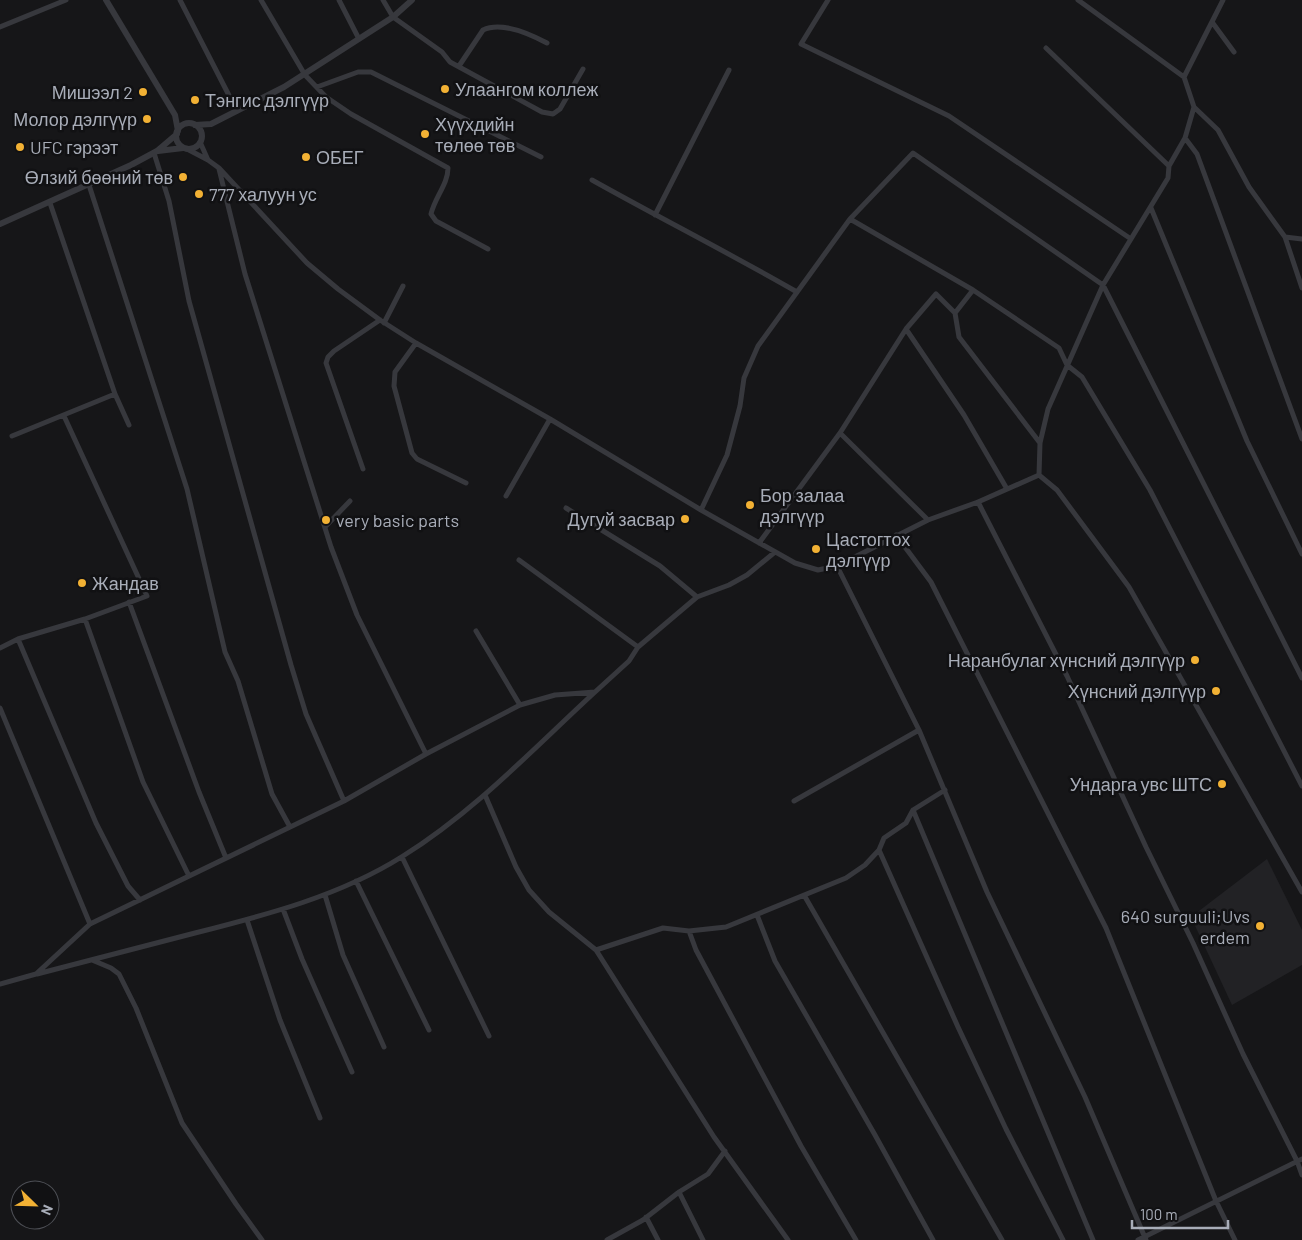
<svg xmlns="http://www.w3.org/2000/svg" width="1302" height="1240" font-family="Barlow,sans-serif">
	<style>
		.built { fill: #222225 }
		.lines { fill: none; stroke-linecap: round; stroke-linejoin: round }
		.minor { stroke: #37383d; stroke-width: 5 }
		.tertiary { stroke: #37383d; stroke-width: 6 }
		.poi-dot { fill: #f2b134; stroke: #111113; stroke-width: 2 }
		.labels { text-anchor: middle; dominant-baseline: central; stroke-width: 5; stroke-linejoin: round; paint-order: stroke }
		.poi-label { font-size: 18px; fill: #a8adb8; stroke: #111113; text-anchor: start }
	</style>
	<rect width="100%" height="100%" fill="#161618"/>
	<path class="built" d="M1267,859L1302,930V965L1232,1005L1191,917Z"/>
	<g class="lines">
		<path class="minor" d="M180,0L237,111
			M261,0L305,75L326,97L351,114L448,168C448,184 435,197 431,214L436,221L488,249
			M339,0L359,39
			M383,0L393,17L442,52L450,62L542,112L553,114L560,109L583,69
			M828,0L801,44L949,116L1131,239
			M1078,0L1184,77
			M1212,22L1234,52
			M0,27L66,0
			M1046,48L1169,166
			M459,66L483,30C501,21 530,34 547,43
			M317,87L358,72H371L541,157
			M1194,107L1218,130L1249,187L1285,237L1302,288
			M1185,138L1197,154L1302,439
			M200,142L208,160
			M187,149L208,160L219,168L307,263L338,289L380,320L416,343L550,419L701,510L795,563L818,570L837,566L928,520L978,502L1039,475L1057,490L1129,587L1302,892
			M154,153L169,201L189,301L291,665L306,714L344,801
			M219,169L245,274L331,547L357,615L426,754
			M592,180C660,218 729,253 797,292
			M89,185L187,489L225,652L238,681L272,794L290,827
			M1151,208L1247,441L1302,554
			M655,215L729,70
			M850,219L973,290L1059,348L1067,365L1082,377L1150,490L1302,786
			M1285,237L1302,239
			M955,313L959,337L1040,443
			M384,323L403,286
			M906,329L964,415L1007,489
			M416,343L395,372L394,386L412,453L417,459L466,483
			M115,394L129,425
			M840,433L928,520
			M12,436L115,394L50,203
			M363,469L326,363L328,357L334,351L380,320
			M1039,475L1040,443L1048,409L1103,285L1168,178L1169,166L1185,138L1194,107L1184,77L1223,0
			M506,496L550,419
			M978,502L1067,676L1146,847L1193,943L1243,1054L1297,1161L1302,1175
			M566,508L660,566L697,597
			M701,510L727,455L740,406L744,378L758,346L850,219L913,153L1103,285L1302,678
			M325,527L350,501
			M896,535L931,582L1106,928L1216,1201L1235,1240
			M759,543L840,433L906,329L936,294L955,313L973,290
			M519,560L638,647
			M837,566L919,730L987,892L1085,1097L1146,1240
			M129,602L199,792L226,858
			M85,619L143,782L189,876
			M476,631L520,705
			M18,639L96,823L128,886L140,900
			M0,648L18,639L85,619L147,596L64,416
			M0,708L90,924
			M945,790L913,810L1093,1240
			M485,795L516,867L529,890L549,912L596,950L714,1137L788,1240
			M794,801L919,730
			M879,850L958,1027L1006,1129L1063,1240
			M402,857L489,1036
			M356,881L429,1030
			M325,895L343,955L384,1047
			M804,895L1002,1240
			M283,909L302,959L352,1072
			M757,915L775,961L875,1135L933,1240
			M247,920L280,1020L320,1118
			M689,931L696,950L801,1146L856,1240
			M596,950L663,928L689,931L726,927L846,878L865,865L879,850L884,838L906,823L913,810
			M92,960L111,968L119,974L136,1008L182,1123L236,1204L262,1240
			M37,974C90,960 142,947 195,933C266,915 340,896 403,856C475,811 533,749 595,692
			M0,984L36,974L90,924L344,801L426,754L520,705L555,695L595,692L629,661L638,647L697,597L729,585L747,575L775,552
			M679,1192L703,1240
			M646,1217L658,1240
			M607,1240L643,1220L679,1192L708,1174L725,1151
			M1138,1240L1302,1159"/>
		<path class="tertiary" d="M106,0L175,115L178,131
			M176 136a13 13 0 1 1 26 0a13 13 0 1 1-26 0Z
			M195,125L211,124L284,87L393,17L412,0
			M158,151L183,148
			M0,224L131,165L157,151L177,134"/>
	</g>
	<g class="poi-dot">
		<circle cx="445" cy="89" r="5"/>
		<circle cx="143" cy="92" r="5"/>
		<circle cx="195" cy="100" r="5"/>
		<circle cx="147" cy="119" r="5"/>
		<circle cx="425" cy="134" r="5"/>
		<circle cx="20" cy="147" r="5"/>
		<circle cx="306" cy="157" r="5"/>
		<circle cx="183" cy="177" r="5"/>
		<circle cx="199" cy="194" r="5"/>
		<circle cx="750" cy="505" r="5"/>
		<circle cx="685" cy="519" r="5"/>
		<circle cx="326" cy="520" r="5"/>
		<circle cx="816" cy="549" r="5"/>
		<circle cx="82" cy="583" r="5"/>
		<circle cx="1195" cy="660" r="5"/>
		<circle cx="1216" cy="691" r="5"/>
		<circle cx="1222" cy="784" r="5"/>
		<circle cx="1260" cy="926" r="5"/>
	</g>
	<g class="labels">
		<g class="poi-label">
			<text x="455" y="89">Улаангом коллеж</text>
			<text x="133" y="92" text-anchor="end">Мишээл 2</text>
			<text x="205" y="100">Тэнгис дэлгүүр</text>
			<text x="137" y="119" text-anchor="end">Молор дэлгүүр</text>
			<text x="435" y="124">Хүүхдийн<tspan x="435" dy="21">төлөө төв</tspan></text>
			<text x="30" y="147">UFC гэрээт</text>
			<text x="316" y="157">ОБЕГ</text>
			<text x="173" y="177" text-anchor="end">Өлзий бөөний төв</text>
			<text x="209" y="194">777 халуун ус</text>
			<text x="760" y="495">Бор залаа<tspan x="760" dy="21">дэлгүүр</tspan></text>
			<text x="675" y="519" text-anchor="end">Дугуй засвар</text>
			<text x="336" y="520">very basic parts</text>
			<text x="826" y="539">Цастогтох<tspan x="826" dy="21">дэлгүүр</tspan></text>
			<text x="92" y="583">Жандав</text>
			<text x="1185" y="660" text-anchor="end">Наранбулаг хүнсний дэлгүүр</text>
			<text x="1206" y="691" text-anchor="end">Хүнсний дэлгүүр</text>
			<text x="1212" y="784" text-anchor="end">Ундарга увс ШТС</text>
			<text x="1250" y="916" text-anchor="end">640 surguuli;Uvs<tspan x="1250" dy="21">erdem</tspan></text>
		</g>
	</g>
	<g transform="translate(35 1205) rotate(113)"><circle r="24" fill="#111113" stroke="#4d4f55"/>
	<path d="M0-4L9 19L0 12L-9 19Z" fill="#f2b134"/>
	<text y="-8" font-size="14" font-weight="bold" text-anchor="middle" fill="#a8adb8">N</text>
	</g>
	<path d="M1132 1220v8h96v-8" fill="none" stroke="#a8adb8" stroke-width="2.5"/>
	<text x="1140" y="1220" font-size="15" fill="#a8adb8" stroke="#111113" stroke-width="4" paint-order="stroke">100 m</text>
</svg>
